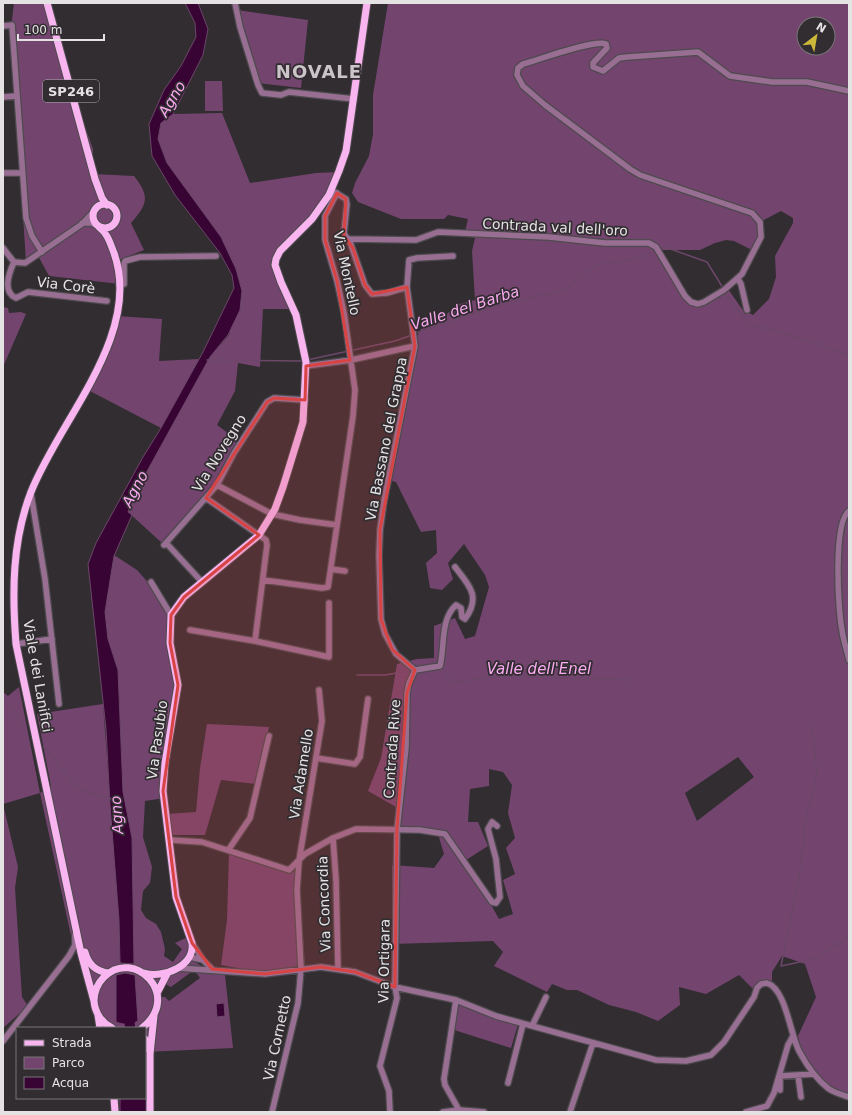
<svg xmlns="http://www.w3.org/2000/svg" width="852" height="1115" font-family="'DejaVu Sans',sans-serif">
	<style>
		.green { fill: #73456e; fill-rule: evenodd }
		.water { fill: #380434; stroke: #6c4769 }
		.lines { fill: none; stroke-linecap: round; stroke-linejoin: round }
		.stream { stroke: #6c4769; stroke-width: 1.5 }
		.river { stroke: #380434; stroke-width: 10 }
		.minor-casing { stroke: #4e4a4e; stroke-width: 8 }
		.major-casing { stroke: #4e4a4e; stroke-width: 9 }
		.minor { stroke: #986f92; stroke-width: 5.5 }
		.major { stroke: #f8b5f0; stroke-width: 7 }
		.marked { fill: #d84444; fill-opacity: 0.2; stroke: #d84444; stroke-width: 3; stroke-linejoin: round }
		.labels { text-anchor: middle; dominant-baseline: central; stroke-width: 3.5; stroke-linejoin: round; paint-order: stroke }
		.shield { fill: #312d31; stroke: #afacae; stroke-width: 1 }
		.shield-label { font-size: 13px; font-weight: bold; fill: #e5e2e4 }
		.street-label { font-size: 14px; fill: #e5e2e4; stroke: #312d31 }
		.water-label { font-size: 15px; font-style: italic; fill: #fbaaf1; stroke: #312d31 }
		.district-label { font-size: 18px; font-weight: bold; letter-spacing: 1px; fill: #cbc5ca; stroke: #312d31 }
	</style>
	<rect width="100%" height="100%" fill="#312d31"/>
	<path class="green" d="M14,3H48L75,99L93,149V174L134,176C150,196 148,204 131,223L144,250L119,260L120,284L49,276L37,254L26,262L11,28Z
		M388,3H849V1096L827,1086L801,1050L798,1036L816,997L805,964L782,956L772,972V981L765,980L759,984L755,991L739,975L706,994L679,987L680,1005L658,1021L636,1012L609,1005L577,990H567L552,984L547,992L494,966L503,952L493,941L392,944V865L434,868L444,854L437,831L401,827L396,807L368,791L381,758L397,664L417,659L434,658V626L455,618L465,639L475,636L489,587L485,575L464,544L448,563L453,579L442,590L430,588L426,563L437,553L436,530L421,532L396,482L388,480L391,466L397,451L412,367L417,357L415,348L417,336L421,329L438,323L456,305L475,300L472,251L475,238L464,236L468,219L448,215L444,219H401L358,202L352,193L355,183L369,156L373,134V95ZM804,24H828V48H804ZM781,211L793,218V223L775,256L776,277L769,299L753,315L742,309L728,289L700,305L691,303L659,250H700L715,243L726,240L734,241L756,252L762,235L760,222ZM738,757L754,777L697,821L685,793ZM489,769L503,772L512,785L508,813L515,838L506,848L515,874L503,880L513,914L499,919L466,860L488,846L478,822H468L470,789L489,786Z
		M237,10L308,20L301,88L257,83Z
		M205,81H222L223,111H205Z
		M222,113L250,183L316,173L338,172L331,188L276,260L294,309H263L260,367L238,363L235,391L217,425L243,444L227,470L163,544L128,512L134,495L147,470L210,357L229,335L242,291L236,269L221,237L167,163L158,139L161,123L173,114Z
		M3,307L8,308L9,313L21,312L26,314L3,367Z
		M117,316L162,319L159,361L199,359L161,428L86,389Z
		M114,555L137,570L174,612L170,628L178,685L164,763L165,798L145,801L143,837L152,867L150,883L143,891L141,910L146,918L156,924L161,932L165,949L164,956L173,962L182,949L175,943L190,936V959L213,973L225,975L233,1048L145,1052V1028H104L97,1013L86,966L73,945L40,793L3,804V692L8,696L19,687L40,793L51,786L37,714L103,704L119,920L120,963L134,964L132,838L123,792L118,670L108,639L105,612L109,580ZM194,970L200,978L169,1001L165,997H161L164,983L171,987Z
		M207,724L269,727L257,784L221,780L205,835H170L167,814L196,812L200,768Z
		M3,804L18,867L15,888L22,997L28,1006L3,1028Z
		M229,852L299,873L305,968L259,972L221,965L227,920Z
		M454,1000L519,1021L511,1048L451,1029Z"/>
	<path class="water" d="M185,3H198L208,29L203,55L173,114L161,123L158,139L167,163L221,237L236,269L242,291L240,310L228,335L210,357L134,495L128,512L132,515L114,556L105,612L108,639L118,670L123,792L132,838L134,964L120,963L119,920L110,805L106,729L88,564L96,543L143,457L161,428L203,352L234,288L232,275L220,253L175,195L152,156L149,124L164,90L181,66L196,37L195,23Z
		M125,973L135,975L138,1021C130,1025 124,1025 116,1022V975Z
		M224,1003L225,1016L217,1017L216,1004Z
		M145,1068L147,1112H120V1098H145Z"/>
	<g class="lines">
		<path class="stream" d="M660,249L665,247L707,262L723,288
			M725,291L733,304L750,324L818,343L849,356
			M416,333L505,303L563,291L596,265L636,259L656,251
			M207,360L303,361
			M307,360L395,341L412,335
			M445,672L449,679L455,682L499,676L637,680
			M357,675H385L408,671
			M3,697L24,726
			M812,725L817,775L806,818L799,878L781,966L814,959L849,936
			M44,747C55,760 70,783 84,791C93,795 102,794 111,799"/>
		<path class="river" d="M129,1011L130,1028"/>
		<g class="minor-casing">
			<path id="minor" d="M235,3L240,27L258,85L262,93L281,95L289,92L354,99
				M3,26L12,25L26,218L32,236L42,252
				M3,97L17,96
				M3,173H22
				M331,190L346,199L347,204L344,233L346,237L349,239L416,240L438,232L549,237L605,243H649L656,247L685,296L691,302L698,304L704,302L724,290L742,274L761,237L760,222L752,213L640,175L630,169L545,105L523,86L517,75L518,68L523,64C538,60 595,39 606,44L607,48L593,63V67L603,71L619,58L627,57L698,52L730,76L772,82H807L849,91
				M82,223H91L98,226
				M349,239L365,285L372,294L387,293L407,287
				M3,248L14,262L25,263L82,224L94,211
				M14,262C9,273 2,292 16,298L28,292L107,301
				M738,279L741,284L747,310
				M119,284H124V264L125,261L140,257L216,256
				M415,346L407,287L409,260L417,258L453,256
				M306,366L351,360L415,346L384,501L380,530L379,556L381,619L385,634L396,654L415,670L440,666C445,647 440,619 456,605L461,608L462,617L465,619C481,597 470,586 455,567
				M217,485L272,514L300,520L337,525
				M31,494L45,579L59,704
				M206,498L266,540L267,545L255,641L329,657V603
				M849,511C833,522 838,610 842,630C843,640 847,650 849,660
				M164,545L217,485L234,453L267,402L274,398L305,400
				M168,545L202,582
				M331,569L345,571
				M263,580L322,588L328,587L353,416L355,390L344,313L337,281L325,240V216L337,193
				M151,582L171,615
				M190,630L255,641
				M16,644L52,639
				M316,758L355,764L360,757L368,699
				M333,838L356,829L420,830L445,834L492,902L496,903L500,897L496,859L488,829L492,822L497,826
				M170,840L202,842L289,870L305,854L333,838L336,880L338,969
				M229,849L250,818L269,736
				M192,943L203,960
				M190,957L203,960L212,969
				M178,968L265,974L321,967L355,972L395,987L456,1000L496,1016L656,1060L686,1061L711,1055L724,1042L754,997L757,988L761,984L767,983C786,989 790,1034 799,1051C806,1064 817,1080 829,1089C835,1093 843,1095 849,1097
				M456,1000L444,1079L445,1085L459,1110
				M532,1026L546,997
				M3,1041L69,956L75,945V935
				M798,1075L801,1097
				M508,1083L523,1024
				M780,1090V1076L814,1074
				M272,1112L298,1003L301,969L297,890L299,861L322,721L319,690
				M390,1112L389,1091L380,1066L397,998L395,987L397,830L406,748L407,693L409,683L415,670
				M443,1112L459,1110L484,1112
				M570,1112L593,1043
				M746,1112L767,1106L774,1093L788,1045L793,1036"/>
		</g>
		<g class="major-casing">
			<path id="major" d="M47,3L95,179L102,198L107,205
				M93 216a12 12 0 1 1 24 0a12 12 0 1 1-24 0Z
				M85,952C88,964 95,971 108,973
				M144,973C163,979 195,966 192,943L176,897L163,791L165,763L178,685L170,643L171,615L184,597L259,535L275,509L283,487L303,422L306,362L296,315L281,282L275,265L276,259L280,251L312,219L329,195L339,171L346,151L367,3
				M157,993L167,974
				M94,1001L81,953L16,644C12,593 12,541 31,492C59,420 143,335 114,253C110,243 108,234 99,227
				M98,1015L100,1028
				M112,1028C102,1023 95,1013 94,1001C94,992 98,983 104,977C134,947 183,996 142,1028
				M145,1039L149,1050
				M114,1098L115,1112
				M150,1112V1054L154,1016"/>
		</g>
		<use href="#minor" class="minor"/>
		<use href="#major" class="major"/>
	</g>
	<path class="marked" d="M337,193L346,199L344,236L353,248L365,285L372,294L407,287L415,346L380,530L381,619L392,649L415,670L407,693L397,830L395,987L355,972L321,967L265,974L212,969L192,943L176,897L163,791L178,685L170,643L171,615L184,597L259,535L206,498L267,402L274,398L305,400L306,366L350,360L337,281L325,240V216Z"/>
	<g class="labels">
		<rect class="shield" x="43" y="80" width="56" height="22" rx="3"/>
		<g class="shield-label">
			<text x="71" y="91">SP246</text>
		</g>
		<g class="street-label">
			<text transform="translate(555 227) rotate(3)">Contrada val dell'oro</text>
			<text transform="translate(347 273) rotate(78)">Via Montello</text>
			<text transform="translate(66 285) rotate(7)">Via Corè</text>
			<text transform="translate(386 439) rotate(-79)">Via Bassano del Grappa</text>
			<text transform="translate(219 453) rotate(-58)">Via Novegno</text>
			<text transform="translate(38 676) rotate(80)">Viale dei Lanifici</text>
			<text transform="translate(157 740) rotate(-82)">Via Pasubio</text>
			<text transform="translate(392 749) rotate(-86)">Contrada Rive</text>
			<text transform="translate(301 774) rotate(-81)">Via Adamello</text>
			<text transform="translate(324 904) rotate(-92)">Via Concordia</text>
			<text transform="translate(384 961) rotate(-89)">Via Ortigara</text>
			<text transform="translate(277 1038) rotate(-78)">Via Cornetto</text>
		</g>
		<g class="water-label">
			<text transform="translate(172 99) rotate(-59)">Agno</text>
			<text transform="translate(465 308) rotate(-18)">Valle del Barba</text>
			<text transform="translate(135 489) rotate(-62)">Agno</text>
			<text x="539" y="669">Valle dell'Enel</text>
			<text transform="translate(117 815) rotate(-94)">Agno</text>
		</g>
		<g class="district-label">
			<text x="319" y="71">NOVALE</text>
		</g>
	</g>
	<rect width="852" height="1115" fill="none" stroke="#e5e2e4" stroke-width="8"/>
	<rect x="16" y="1027" width="130" height="72" fill="#312d31" stroke="#797579"/>
	<rect x="24" y="1040" width="20" height="6" fill="#f8b5f0" stroke="#797579"/>
	<text x="52" y="1047" font-size="12" fill="#e5e2e4">Strada</text>
	<rect x="24" y="1057" width="20" height="12" fill="#73456e" stroke="#797579"/>
	<text x="52" y="1067" font-size="12" fill="#e5e2e4">Parco</text>
	<rect x="24" y="1077" width="20" height="12" fill="#380434" stroke="#797579"/>
	<text x="52" y="1087" font-size="12" fill="#e5e2e4">Acqua</text>
	<g transform="translate(816 36) rotate(31)"><circle r="19" fill="#312d31" stroke="#797579"/>
	<path d="M0-3L7 15L0 10L-7 15Z" fill="#ccb939"/>
	<text y="-6" font-size="11" font-weight="bold" text-anchor="middle" fill="#e5e2e4">N</text>
	</g>
	<path d="M18 34v6h86v-6" fill="none" stroke="#e5e2e4" stroke-width="2"/>
	<text x="24" y="34" font-size="12" fill="#e5e2e4" stroke="#312d31" stroke-width="3" paint-order="stroke">100 m</text>
</svg>
